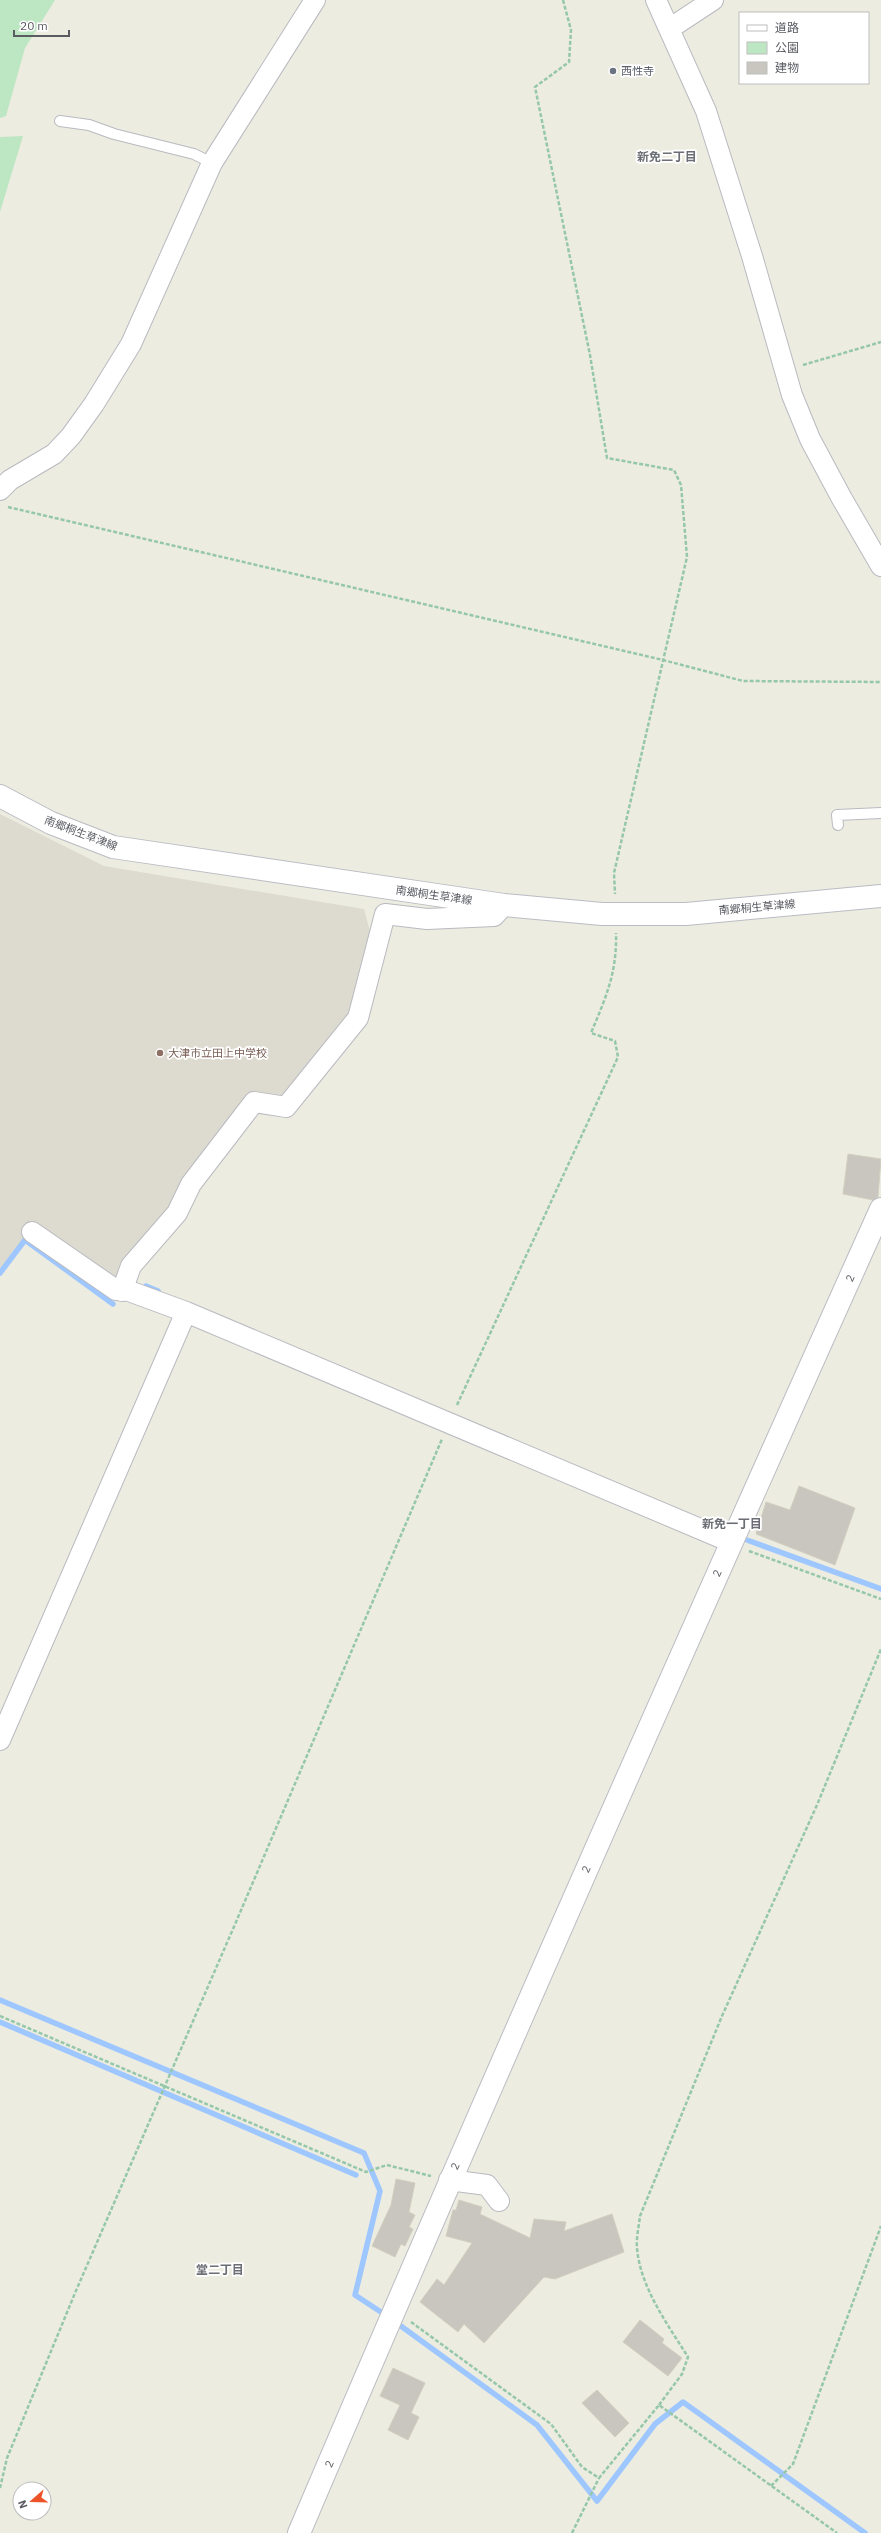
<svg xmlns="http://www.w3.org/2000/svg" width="881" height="2533" font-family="'IBM Plex Sans','Noto Sans JP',sans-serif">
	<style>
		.education { fill: #dddbcf }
		.green { fill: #bde6c2 }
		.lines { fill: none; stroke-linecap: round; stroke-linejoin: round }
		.stream { stroke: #9fc7ff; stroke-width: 5.5 }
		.building { fill: #c8c6be; stroke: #d2cfbf }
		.lane-casing { stroke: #b9bac0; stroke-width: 12 }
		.street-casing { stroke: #b9bac0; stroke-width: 22 }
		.secondary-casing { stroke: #babcc3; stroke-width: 24 }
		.path { stroke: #95c7aa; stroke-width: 2.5; stroke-dasharray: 4 2; stroke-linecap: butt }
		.lane { stroke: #fff; stroke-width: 10 }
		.street { stroke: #fff; stroke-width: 20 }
		.secondary { stroke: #fff; stroke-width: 22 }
		.worship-dot { fill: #6b7280; stroke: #fff; stroke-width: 1.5 }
		.education-dot { fill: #8d6e63; stroke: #fff; stroke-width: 1.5 }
		.labels { text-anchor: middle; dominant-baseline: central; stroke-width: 3.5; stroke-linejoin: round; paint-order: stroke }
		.worship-label { font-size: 11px; fill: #5b616d; stroke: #fff; text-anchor: start }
		.street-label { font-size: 11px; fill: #5a5c62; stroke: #fff }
		.education-label { font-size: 11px; fill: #785e54; stroke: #fff; text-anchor: start }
		.neighbourhood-label { font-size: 12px; font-weight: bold; fill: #6b6e74; stroke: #fff }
	</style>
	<rect width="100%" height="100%" fill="#edece1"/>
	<path class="education" d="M0,814L104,866L364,909L371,935L351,1012L283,1100L249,1094L117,1280L35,1223L0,1270Z"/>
	<path class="green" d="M0,0H55L25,48L6,116L0,118Z
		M23,136L0,212V137Z"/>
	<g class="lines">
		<path class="stream" d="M0,1273L25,1240L113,1304
			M146,1286L158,1291
			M747,1540L881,1589
			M0,2000L364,2153L380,2191L355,2295L387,2316
			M0,2022L356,2175
			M394,2321L537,2425L597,2501L655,2424L683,2402L865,2533"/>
	</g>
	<path class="building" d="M848,1154L881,1159L878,1197L873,1200L843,1194Z
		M799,1486L855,1508L835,1565L756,1534L766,1502L790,1510Z
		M396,2179L415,2183L409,2212L415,2215L409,2227L413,2229L405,2246L401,2244L395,2257L372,2246L391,2205Z
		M459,2200L482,2207L480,2214L530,2238L534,2219L566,2222L564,2231L612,2214L624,2252L555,2279L544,2277L484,2343L464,2324L458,2332L420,2302L437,2279L444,2285L472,2243L446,2236L453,2210H456Z
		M640,2320L664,2339L662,2343L682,2358L668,2376L623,2342Z
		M393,2368L425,2383L411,2413L419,2417L408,2440L388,2430L400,2405L380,2396Z
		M597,2390L629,2423L615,2437L582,2403Z"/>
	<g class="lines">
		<g class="lane-casing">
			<path id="lane" d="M60,121L89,125L114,134L194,154L212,163
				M838,825L837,815L881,813"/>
		</g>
		<g class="street-casing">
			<path id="street" d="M656,0L706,111L752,256L792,395L810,439L841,497L881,566
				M669,29L713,0
				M0,490L10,480L54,454L71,436L94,404L131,344L212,163L315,0
				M32,1232L116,1290L129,1291L186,1312L731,1542
				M122,1291L131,1266L177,1213L191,1184L254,1102L286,1107L358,1018L385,914L427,919L494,916L504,905
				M0,1740L186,1312
				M449,2180L487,2185L499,2201"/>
		</g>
		<g class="secondary-casing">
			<path id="secondary" d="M0,796L51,823L113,847L504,905L602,914H686L881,896
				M299,2533C488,2089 683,1649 881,1209"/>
		</g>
		<path class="path" d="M563,0L571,30L569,62L535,87L590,355L607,458L674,470L681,485L687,557L614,873L615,894
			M803,365L881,342
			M8,507L663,660L743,681L881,682
			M457,1405L618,1057L615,1041L591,1033C606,997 617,973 616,933
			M749,1551L881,1599
			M0,2016L366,2172L387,2165L431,2176
			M411,2322L551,2424L582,2467L599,2478L659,2405L837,2533
			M659,2405L682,2374L688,2357C668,2325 640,2287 637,2248C636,2238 639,2226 640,2216L722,2016L817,1805L881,1649
			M771,2486L793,2464L881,2226
			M0,2488L7,2458L75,2293L236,1922L442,1439
			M572,2533L599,2478"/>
		<use href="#lane" class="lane"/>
		<use href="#street" class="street"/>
		<use href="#secondary" class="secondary"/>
	</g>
	<circle class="worship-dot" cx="613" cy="71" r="4"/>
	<circle class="education-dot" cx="160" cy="1053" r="4"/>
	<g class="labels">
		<g class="worship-label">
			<text x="621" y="71">西性寺</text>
		</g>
		<g class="street-label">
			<text transform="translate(81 833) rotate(21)">南郷桐生草津線</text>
			<text transform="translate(434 895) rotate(8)">南郷桐生草津線</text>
			<text transform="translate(757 907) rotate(-5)">南郷桐生草津線</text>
			<text transform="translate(850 1278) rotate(-66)">2</text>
			<text transform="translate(717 1573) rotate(-66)">2</text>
			<text transform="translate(586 1869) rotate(-66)">2</text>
			<text transform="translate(455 2166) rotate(-66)">2</text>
			<text transform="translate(329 2464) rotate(-67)">2</text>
		</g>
		<g class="education-label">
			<text x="168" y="1053">大津市立田上中学校</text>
		</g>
		<g class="neighbourhood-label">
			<text x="667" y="156">新免二丁目</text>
			<text x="732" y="1523">新免一丁目</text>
			<text x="220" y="2269">堂二丁目</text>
		</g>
	</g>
	<rect x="739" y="12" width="130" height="72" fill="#ffffff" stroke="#bdbec0"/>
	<rect x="747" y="25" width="20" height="6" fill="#ffffff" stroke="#bdbec0"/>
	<text x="775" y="32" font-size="12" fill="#5a5c62">道路</text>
	<rect x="747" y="42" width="20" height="12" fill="#bde6c2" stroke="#bdbec0"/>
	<text x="775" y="52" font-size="12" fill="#5a5c62">公園</text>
	<rect x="747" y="62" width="20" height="12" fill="#c8c6be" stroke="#bdbec0"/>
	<text x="775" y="72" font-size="12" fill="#5a5c62">建物</text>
	<g transform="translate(32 2501) rotate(250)"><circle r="19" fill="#ffffff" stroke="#bdbec0"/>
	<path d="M0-3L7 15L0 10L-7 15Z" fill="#ec5328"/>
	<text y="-6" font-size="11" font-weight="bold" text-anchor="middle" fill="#5a5c62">N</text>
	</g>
	<path d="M14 30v6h55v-6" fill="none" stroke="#5a5c62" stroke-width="2"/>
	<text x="20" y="30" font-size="12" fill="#5a5c62" stroke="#ffffff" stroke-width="3" paint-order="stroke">20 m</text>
</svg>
